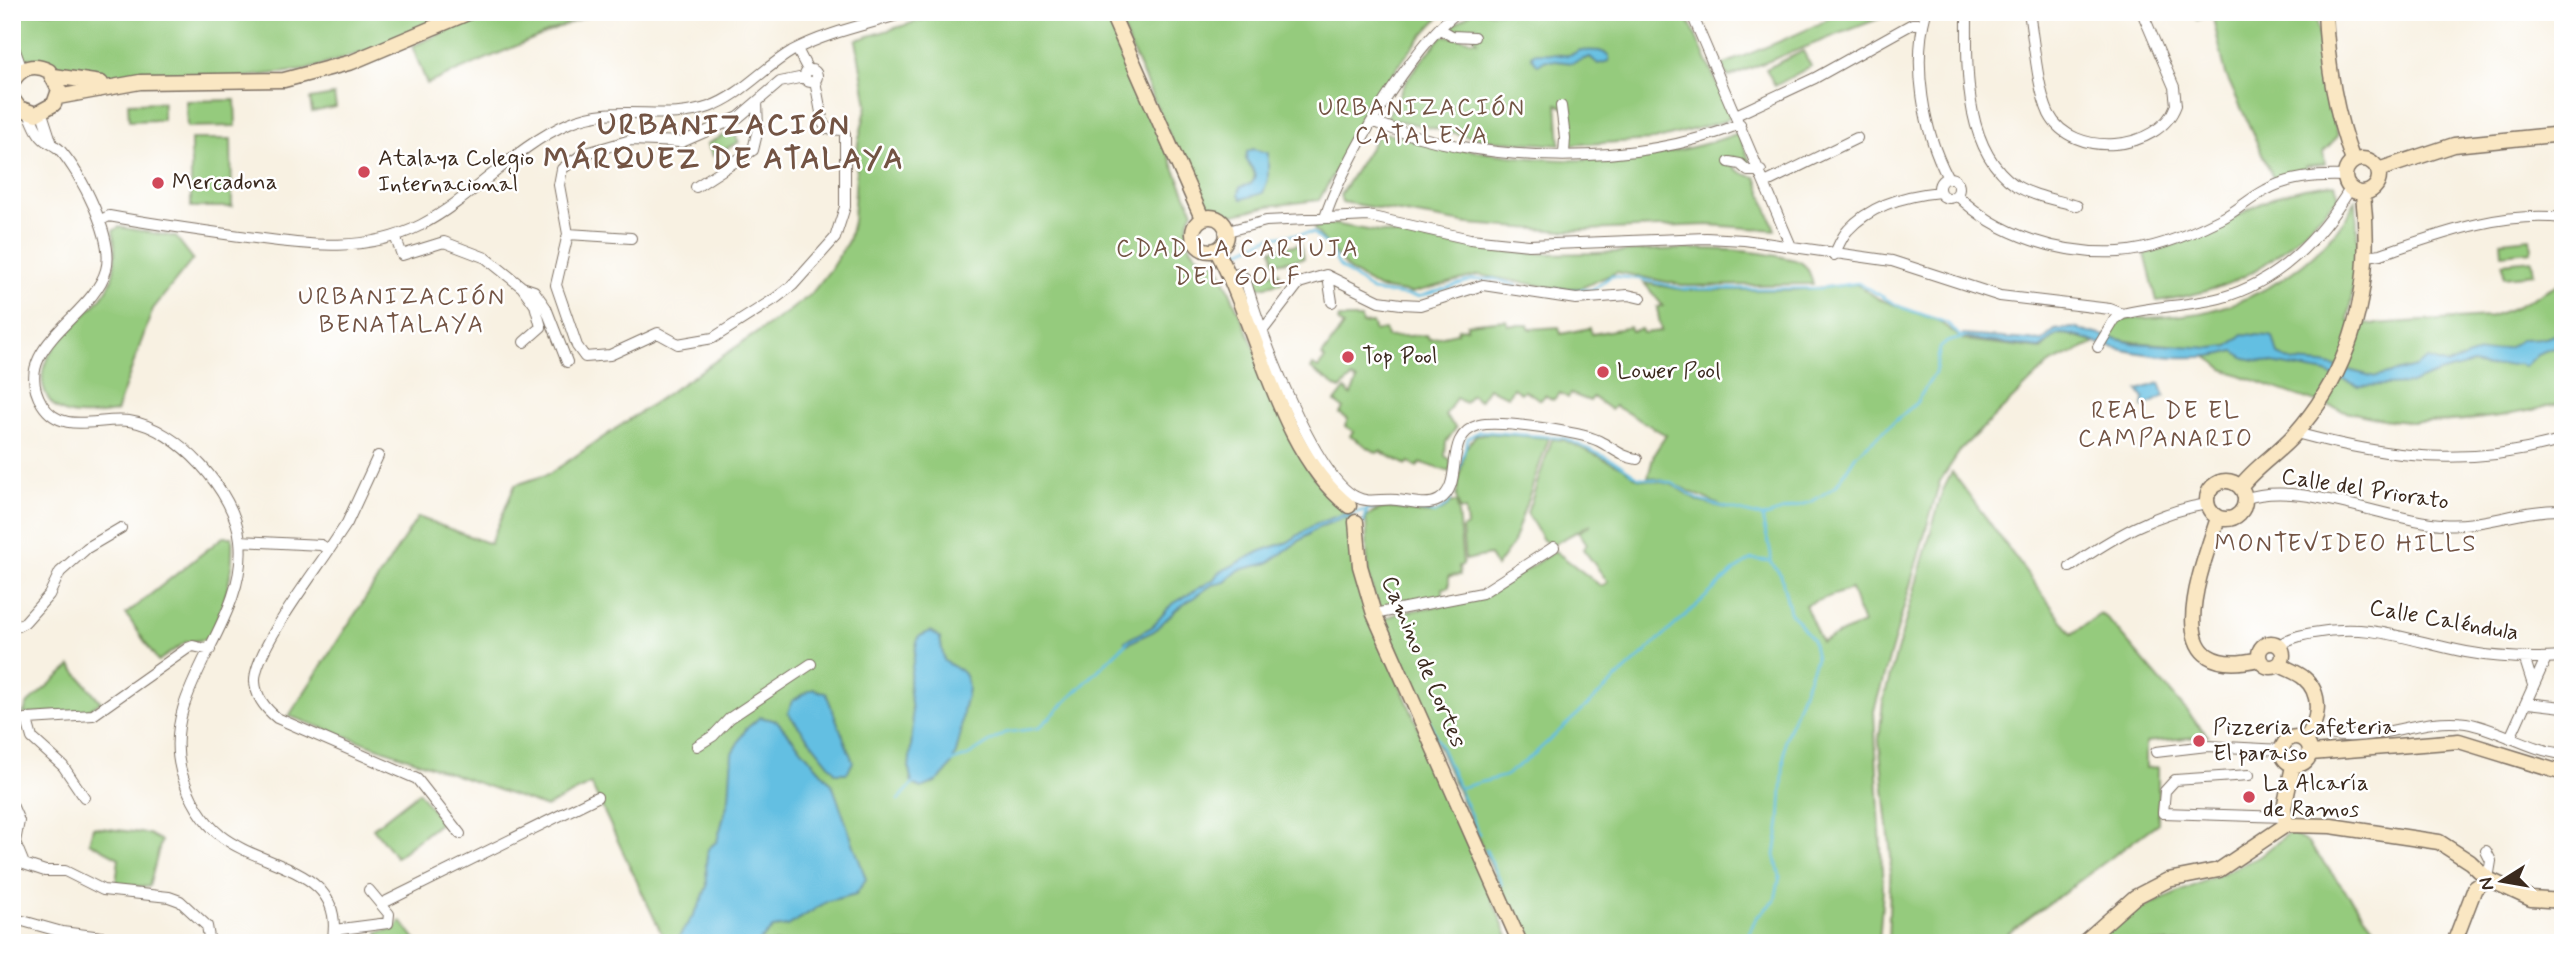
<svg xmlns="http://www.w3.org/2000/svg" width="2575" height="955" font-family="Mynerve,sans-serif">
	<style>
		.green { fill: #95cb7d; stroke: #687a4e; stroke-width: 2; fill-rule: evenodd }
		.water { fill: #64bfe2; stroke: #507480; stroke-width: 2 }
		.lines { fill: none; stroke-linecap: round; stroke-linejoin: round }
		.stream { stroke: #64bfe2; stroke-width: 2.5 }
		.street-casing { stroke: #7d7063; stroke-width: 12 }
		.secondary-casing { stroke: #7d7063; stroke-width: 17 }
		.street { stroke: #fff; stroke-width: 10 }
		.secondary { stroke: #fae7c3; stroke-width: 14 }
		.poi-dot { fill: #d1495b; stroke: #fff; stroke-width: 2.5 }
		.labels { text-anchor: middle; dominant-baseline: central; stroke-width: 5; stroke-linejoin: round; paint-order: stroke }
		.poi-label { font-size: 23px; fill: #3b2a1e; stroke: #fff; text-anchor: start }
		.street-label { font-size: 23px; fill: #3b2a1e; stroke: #fff }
		.neighbourhood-label { font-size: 24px; letter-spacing: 2px; fill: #735444; stroke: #fff }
		.district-label { font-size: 30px; font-weight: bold; letter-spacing: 2px; fill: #735444; stroke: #fff }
	</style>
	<rect width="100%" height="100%" fill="#fff"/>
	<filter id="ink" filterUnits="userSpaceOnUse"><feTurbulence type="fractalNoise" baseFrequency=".0143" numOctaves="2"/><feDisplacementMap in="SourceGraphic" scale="14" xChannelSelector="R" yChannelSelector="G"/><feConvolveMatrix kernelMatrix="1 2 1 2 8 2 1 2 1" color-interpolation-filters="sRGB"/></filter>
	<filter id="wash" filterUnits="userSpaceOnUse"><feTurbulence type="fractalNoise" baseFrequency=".00686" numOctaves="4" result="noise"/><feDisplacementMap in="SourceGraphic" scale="28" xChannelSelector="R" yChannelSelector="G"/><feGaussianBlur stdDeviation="1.57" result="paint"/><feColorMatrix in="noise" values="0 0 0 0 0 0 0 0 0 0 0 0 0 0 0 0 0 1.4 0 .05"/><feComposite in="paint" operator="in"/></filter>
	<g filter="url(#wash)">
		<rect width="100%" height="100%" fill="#f8f1e2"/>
		<path class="green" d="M12,12H459L374,49L306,70L235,78L157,76L104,81L75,77L30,58L12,70Z
			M491,12H596L427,84L412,46Z
			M948,12H1106L1193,211C1184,226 1184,249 1203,258C1209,261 1212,259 1218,265L1311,474L1349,512L1355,528L1364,601L1511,943H666L591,784L546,807L289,716L418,517L490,544L515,485L549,474L789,311L811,294L830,270L848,241L853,221L858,143L867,105L856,40Z
			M1115,12H1445C1390,63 1356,136 1319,200L1269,206L1227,216L1200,204Z
			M1472,12H1685L1731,115L1725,121L1654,140L1569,145L1567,109L1557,104L1560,145L1487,140L1386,118L1412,72L1443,35L1477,41L1473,33L1450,28Z
			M1840,12H1896L1728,77L1722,65C1762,48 1803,34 1840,12Z
			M2194,12H2316L2323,73L2338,136L2323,152L2325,164L2306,166V173L2274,180L2226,75L2212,14L2197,20Z
			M1803,51L1811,66L1775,86L1766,69Z
			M334,95L336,107L312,112L310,99Z
			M235,100L236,126L187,127L186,101Z
			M163,102V120L129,121L128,103Z
			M733,130L739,142L713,156L707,144Z
			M1380,132C1499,160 1618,177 1736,134L1740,135L1752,168L1734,157L1728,158C1732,169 1745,176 1756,177L1775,230L1709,225L1563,231L1469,224L1342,202L1340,195Z
			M191,139H231L232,207H191Z
			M2335,184L2339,197C2275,261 2249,288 2157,301L2145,254C2162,248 2181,243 2197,236C2251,212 2272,188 2335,184Z
			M2356,200L2358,255L2348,321L2373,324L2489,317L2518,306L2563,281V402C2520,415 2469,421 2425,422C2361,424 2283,390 2223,369C2183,333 2156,351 2109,337L2118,320C2146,317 2177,318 2204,312C2265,298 2327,257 2356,200Z
			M1332,224C1397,234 1462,249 1528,253C1616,258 1708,237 1795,260C1807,263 1810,273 1813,284L1687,286L1617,272L1581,288H1555L1479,275L1411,293L1378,288L1349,270L1314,229V226Z
			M119,227L176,237L193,259L153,309L116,412C93,415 62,422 48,398C22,352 93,320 110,284C117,267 116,249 113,231Z
			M2530,238L2531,251L2502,254L2501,241Z
			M1301,244L1304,258L1275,263L1272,249Z
			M2532,260L2534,274L2504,277L2503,263Z
			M1279,272L1281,283L1256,288L1253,276Z
			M1644,283L1684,290H1793L1856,284L1879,299L1937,320L1964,340L2041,349L2056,335L2066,334L2096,343L2049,364L1962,448L1940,481L1874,711L1883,889L1879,943H1524L1383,619L1399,613L1483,598L1555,551L1601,586L1608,582L1583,549L1587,544L1579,532L1591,524L1552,545L1543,540L1527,513L1552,439L1564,440L1622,467L1637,478L1671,484L1700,502L1730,509C1701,499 1678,482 1648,477L1654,454L1666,435L1615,406L1611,410L1593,397L1590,401L1571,394L1568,398L1560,393L1553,400L1545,395L1541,400L1524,390L1521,393L1513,388L1508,396L1488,388L1479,401L1471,395L1465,403L1456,398L1445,416L1456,428L1446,442L1445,456L1451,460L1450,472L1421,463L1417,467L1409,462L1406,465L1380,451L1377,453L1350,436L1353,431L1345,426L1348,419L1340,414L1343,408L1335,402L1345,389L1351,395L1357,381L1352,378L1340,389L1311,369L1313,365L1318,368L1325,359L1322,356L1343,326L1338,322L1339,318H1361L1362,324L1372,323L1375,331L1385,330L1387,337L1427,335L1429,339L1457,333L1458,329L1467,328V324L1506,320L1508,325H1528L1529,329L1559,327L1561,334L1590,328L1592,334L1630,327L1632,331L1641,329L1643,333L1661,331L1657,307L1663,306ZM1851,589L1863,624L1821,642L1805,605Z
			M1486,433L1549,438L1512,545L1496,567L1490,555L1465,560L1462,529L1467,526L1465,510H1460L1456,496L1465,449L1476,435Z
			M1952,472L2072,634L2100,614L2107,618L2208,736L2146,742V768L2158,767V823L1995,943H1888L1891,856L1879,740L1883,701L1942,492Z
			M1452,502H1457L1463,565L1459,566L1460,575L1449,576V587L1443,588V597L1380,611L1368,576L1366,517C1396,492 1426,532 1452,502Z
			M223,537H232C234,575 225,605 209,639L186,642L158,661L126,614Z
			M71,666L101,702L87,711L23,714L28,703Z
			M419,792L441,822L396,857L373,828Z
			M93,827L149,834L161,841L149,887L116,884L119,858L89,842Z
			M2290,832L2309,844L2386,943H2091L2118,919L2259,857Z
			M401,921L418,943H380L378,932L395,929Z"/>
		<path class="water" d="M1579,50L1600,51L1609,55V61L1598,64L1590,57L1573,63L1546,60L1538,65L1532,58V54C1549,49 1565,62 1579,50Z
			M1253,149L1268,153V179L1263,193L1242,199L1239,195L1240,187L1251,184C1260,174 1250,167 1246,159L1247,152Z
			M2073,328L2133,343L2212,348L2229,346L2243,334L2269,336L2273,337L2278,355L2294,362L2324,364L2376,377L2415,367L2428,359L2447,365L2472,355L2510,347L2522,339L2546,338L2563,331V344L2537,354L2524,367L2519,364L2485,367L2473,364L2438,373L2411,384L2359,386L2326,373L2245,358L2234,351C2198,363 2145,356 2107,346C2094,343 2075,333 2061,334C2053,335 2047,345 2039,348L1962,338L1963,335L2042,341L2055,330Z
			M2160,383L2165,396L2143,407L2144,399L2138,390Z
			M1349,512L1352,519L1344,518L1319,527L1268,563L1239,570L1225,582L1212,585L1177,609L1154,631L1127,644L1125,641L1152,627L1171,605L1214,579L1218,573L1261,551L1288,542L1315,524Z
			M931,631L940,638L944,660C950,667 961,667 965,676C972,689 964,700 963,713C959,743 958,778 921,788L912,784L909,769L913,725L909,682L918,637Z
			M813,689L826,693L853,762L847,773H836L788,713L792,701Z
			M760,717L777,721L832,784L866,879L856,894L828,901L788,926L773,928L758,943H675L699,906L707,886L706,863L708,849L717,841L729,798L732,753L746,729Z"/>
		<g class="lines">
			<path class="stream" d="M1227,257L1270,237L1313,233L1328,246L1339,266L1372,291L1418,297L1472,280L1494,279L1518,286
				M1549,290H1593L1611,276L1640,279L1684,289L1820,288L1858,283L1901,307L1947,323L1961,337
				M1459,469L1468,438L1479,431L1565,438L1616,462L1638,477L1672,483L1701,501L1763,517L1813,501L1836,486L1856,455L1916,403L1935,373L1940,348L1947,342L1965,337
				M1347,515L1387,504L1435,513L1448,505L1455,485
				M1363,524L1367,511
				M1407,670L1479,834
				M951,762L968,756L1004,733L1039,728L1128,641
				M1459,788L1505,776L1532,756L1735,570L1752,559L1770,561
				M898,800L915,782
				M1486,850L1502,885
				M1744,943L1756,918L1775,900L1780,876L1775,855L1780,822L1785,740L1816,658L1812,639L1790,612L1781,575L1771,562C1773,545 1762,532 1763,517"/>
		</g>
	</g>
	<g filter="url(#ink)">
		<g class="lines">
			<g class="street-casing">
				<path id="street" d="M1691,12L1790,244
					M1926,12C1912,64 1923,131 1948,178
					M1967,12C1967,67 1963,149 2015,185C2032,196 2057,200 2077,206
					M2029,12C2034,41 2037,88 2049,114C2072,159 2159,152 2176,105L2174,87L2142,12
					M1440,29L1452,36L1474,37
					M12,42L22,70
					M797,49L808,70
					M805 76a6 6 0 1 1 12 0a6 6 0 1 1-12 0Z
					M804,77L780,82L739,117L682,142L631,140L583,154L562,169L559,185L568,234L556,285L577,346L585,357L610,355L658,333L678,344L713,338L776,298L793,285L835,238L845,207V134L843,130L827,129L823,123L815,81
					M1561,106L1565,138L1564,154
					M29,113C33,122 37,135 46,141C51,144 56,146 60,150C81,174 115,239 106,270C93,317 8,348 42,404C62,436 98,417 129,421C178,428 235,492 240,540C249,624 159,688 181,771C188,795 200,819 221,836C263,869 348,868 332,943
					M42,113L52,144
					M1736,115L1815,78L1912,24H1923
					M1374,122C1481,165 1633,168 1740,124
					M1729,162L1740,164L1748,171H1761
					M1939 188a10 10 0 1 1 20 0a10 10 0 1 1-20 0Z
					M1765,183L1857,138
					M696,187L753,150L758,129L757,102
					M1957,195C1998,236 2061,255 2119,252C2153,250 2191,234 2221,219C2237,211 2250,198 2266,190C2288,177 2320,175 2345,176
					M1325,218C1340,167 1414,42 1458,12
					M101,220L109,216C153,224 196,230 240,236C302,244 363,255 421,225C473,198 514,147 569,123C617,102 663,123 709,107C742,95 763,68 792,51C827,32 870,24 907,12
					M1224,232L1266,221L1368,216L1470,239L1529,245L1706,238L1744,240L1892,261L2000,296L2110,309L2123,314
					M568,234L631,238
					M395,236L402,255L444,242L486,258L522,287L534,291L546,308L567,362
					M1834,255C1838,247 1842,236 1848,230C1871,205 1908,195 1940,192
					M2367,256L2381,254C2440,234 2499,211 2563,218
					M1328,276L1332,302
					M1228,277L1238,274L1245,278C1257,324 1313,476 1356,497C1369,504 1383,498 1397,500C1410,501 1427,507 1439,500C1466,484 1441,436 1479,425C1500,420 1580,432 1599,441C1613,448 1621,457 1637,459
					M522,287L535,305L541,327L524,342
					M1263,330L1299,283L1326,275L1379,301L1401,304L1420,305L1483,285L1576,299L1628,295L1641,298
					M2098,347L2115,319L2123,314C2155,306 2188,306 2220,298C2279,282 2319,239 2350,189
					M2296,433C2389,458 2469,468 2563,440
					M2245,499C2297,479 2385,520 2441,524C2482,528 2521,509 2563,510
					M240,541L321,545L329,550C311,577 253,653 255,682C256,698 266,709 277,718L417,779L460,834
					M329,550L347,523L378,456
					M2070,567C2112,538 2155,512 2207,504
					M1374,614L1482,593L1554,547
					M12,629L25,622L49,595L60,572L87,548L121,528
					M2279,646C2287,638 2302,635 2313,633C2372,622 2410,641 2466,652C2498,658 2531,659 2563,657
					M2528,659L2526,663L2533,685
					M2528,703L2563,707
					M12,720L93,715L188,648L193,646L210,650
					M27,720L32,738L63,766L84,797
					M2328,734C2374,744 2420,716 2466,723C2500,729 2528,750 2563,754
					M2510,738L2546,658
					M697,746L713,736L730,718L811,664
					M2156,752L2207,746L2282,750
					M2249,775L2175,780L2165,791L2163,813L2284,817
					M12,805L19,821L15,842L24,864L45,871H65L103,890L169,897L180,901L207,926L210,943
					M2486,851L2491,861L2488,879
					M381,904L597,797
					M12,918L62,932L134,941
					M334,930L388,923L389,914L369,890"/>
			</g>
			<g class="secondary-casing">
				<path id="secondary" d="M1111,12L1202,218
					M2325,12C2327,61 2336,115 2353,161
					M54,76L101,83
					M12,83C20,67 34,63 49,71L59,90L54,104L36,114L19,108L12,98
					M58,97L140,82L284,80L352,62L470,12
					M2345 176a17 17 0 1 1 34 0a17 17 0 1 1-34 0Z
					M2378,170L2454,145L2563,134
					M1193 234a17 17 0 1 1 34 0a17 17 0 1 1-34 0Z
					M1217,251C1259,329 1278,450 1349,506
					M2207 500a19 19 0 1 1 38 0a19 19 0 1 1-38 0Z
					M2240,487C2255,467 2278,453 2294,435C2355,367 2373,283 2363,194
					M2218,518C2201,570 2155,684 2259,659
					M1356,522L1360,566L1374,614L1520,943
					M2259 655a12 12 0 1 1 24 0a12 12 0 1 1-24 0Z
					M2279,664C2286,669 2297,672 2304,678C2323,694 2319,722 2305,740
					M2282 751a14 14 0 1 1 28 0a14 14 0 1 1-28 0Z
					M2311,753L2459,741L2563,773
					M2286,825L2284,808L2293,766
					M2083,943L2135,897L2168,880L2219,870L2286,825L2331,826L2439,842L2470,862L2488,879L2531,899L2563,901
					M2454,943L2475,888L2488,879"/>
			</g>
			<use href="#street" class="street"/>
			<use href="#secondary" class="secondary"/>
		</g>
	</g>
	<g class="poi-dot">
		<circle cx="364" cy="172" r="7"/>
		<circle cx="158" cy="183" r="7"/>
		<circle cx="1348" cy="357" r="7"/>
		<circle cx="1603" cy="372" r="7"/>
		<circle cx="2199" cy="741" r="7"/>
		<circle cx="2249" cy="797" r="7"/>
	</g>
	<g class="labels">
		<g class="poi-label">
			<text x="378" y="159">Atalaya Colegio<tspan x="378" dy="26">Internacional</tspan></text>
			<text x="172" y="183">Mercadona</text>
			<text x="1362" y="357">Top Pool</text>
			<text x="1617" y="372">Lower Pool</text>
			<text x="2213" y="728">Pizzeria Cafeteria<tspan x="2213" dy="26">El paraiso</tspan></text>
			<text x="2263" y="784">La Alcaría<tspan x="2263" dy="26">de Ramos</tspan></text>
		</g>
		<g class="street-label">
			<text transform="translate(2365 490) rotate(9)">Calle del Priorato</text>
			<text transform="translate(2444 621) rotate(10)">Calle Caléndula</text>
			<text transform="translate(1423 662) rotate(67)">Camino de Cortes</text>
		</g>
		<g class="neighbourhood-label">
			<text x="1422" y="108">URBANIZACIÓN<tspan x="1422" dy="28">CATALEYA</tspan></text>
			<text x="1238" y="249">CDAD LA CARTUJA<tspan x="1238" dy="28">DEL GOLF</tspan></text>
			<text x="402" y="297">URBANIZACIÓN<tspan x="402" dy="28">BENATALAYA</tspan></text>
			<text x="2166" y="411">REAL DE EL<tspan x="2166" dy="28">CAMPANARIO</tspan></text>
			<text x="2346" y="544">MONTEVIDEO HILLS</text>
		</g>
		<g class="district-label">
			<text x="724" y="125">URBANIZACIÓN<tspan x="724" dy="34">MÁRQUEZ DE ATALAYA</tspan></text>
		</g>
	</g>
	<rect width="2575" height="955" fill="none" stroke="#fff" stroke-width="42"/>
	<g transform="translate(2502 881) rotate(259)" stroke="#ffffff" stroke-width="5" paint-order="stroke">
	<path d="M0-5L12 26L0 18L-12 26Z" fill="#3b2a1e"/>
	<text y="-10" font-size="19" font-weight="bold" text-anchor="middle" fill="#3b2a1e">N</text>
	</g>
</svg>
